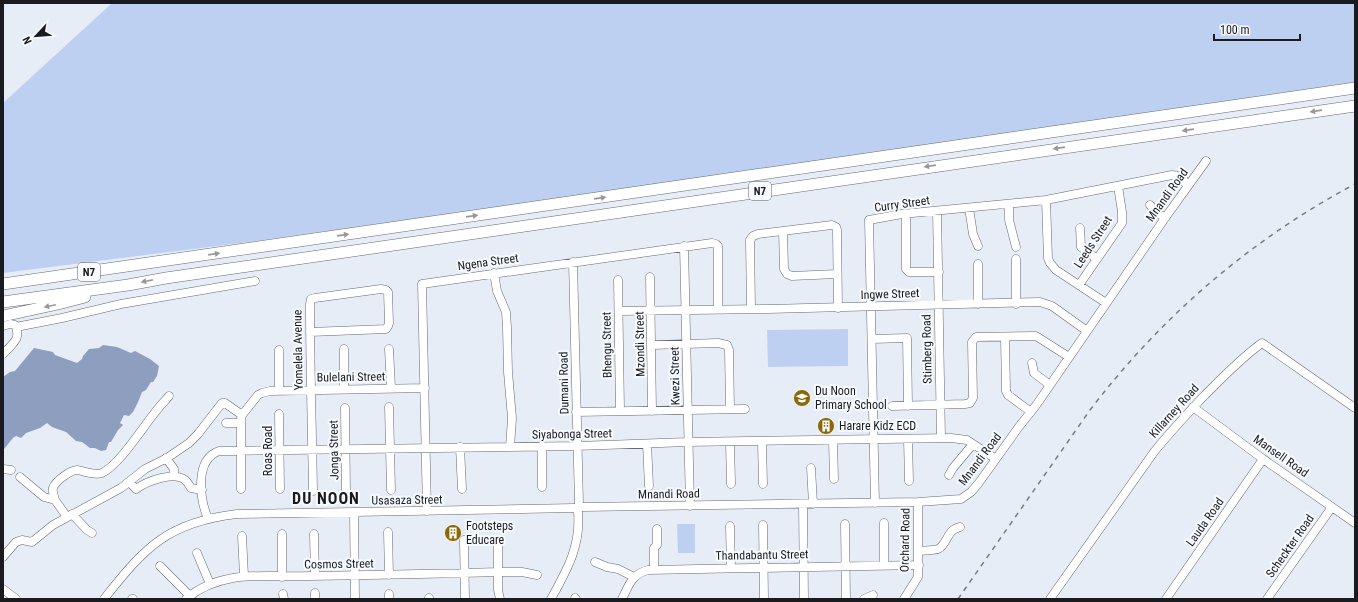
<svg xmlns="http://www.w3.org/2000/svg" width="1358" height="602" font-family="'Roboto Condensed',sans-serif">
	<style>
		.green { fill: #bed0f2 }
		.water { fill: #8e9ebf }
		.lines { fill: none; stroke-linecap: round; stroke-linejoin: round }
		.minor-casing { stroke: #646972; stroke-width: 9 }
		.highway-casing { stroke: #646972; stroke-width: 12 }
		.minor { stroke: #fff; stroke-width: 8 }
		.highway { stroke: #fff; stroke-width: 11 }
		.rail { stroke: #777b82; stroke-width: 1.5; stroke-dasharray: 5 5; stroke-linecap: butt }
		.oneway { fill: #98989a }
		.labels { text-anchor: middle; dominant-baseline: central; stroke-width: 4; stroke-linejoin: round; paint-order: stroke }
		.shield { fill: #f7fafe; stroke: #5c5e62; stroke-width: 1 }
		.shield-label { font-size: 11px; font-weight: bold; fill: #191b1f }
		.street-label { font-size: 12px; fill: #191b1f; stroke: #f7fafe }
		.poi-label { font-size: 12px; fill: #191b1f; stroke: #f7fafe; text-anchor: start }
		.district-label { font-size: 16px; font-weight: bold; letter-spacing: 1px; fill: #191b1f; stroke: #f7fafe }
	</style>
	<rect width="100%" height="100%" fill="#e7edf7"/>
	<path class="green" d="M112,3H1355V82L710,177L241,243L3,273V103Z
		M848,329V366L768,367L767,330Z
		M677,524H695V553H678Z"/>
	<path class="water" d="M103,345L117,347L131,353L135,351L150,359L159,366L157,376L153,382H151L146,390L142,392L138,402L133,412L129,416L124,415L120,423L123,425L118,430L111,442H109L106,450L101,451L95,448H90L82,442L76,441L66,432L52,427L47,423L40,428L26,433L21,438L16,436C10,439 8,446 3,450V377L10,372L15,371L34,348L53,352L55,355L77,363L82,359L83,356L89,349L99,348Z"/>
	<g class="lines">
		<g class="minor-casing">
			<path id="minor" d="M1046,200L1048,258L1050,263L1056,270L1106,303
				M1009,204V220L1016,247
				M1150,205L1155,211L1165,218
				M969,208L973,234L978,246
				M937,211L941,438
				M906,214V269L909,272H939
				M1080,228L1081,247L1097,259
				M783,231L784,269L787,274L792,276L837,274
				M684,246L690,506
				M1016,259V304
				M573,262L579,504
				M494,273L497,291L506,312L507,327L508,372L512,418L510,447
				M650,277L652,411
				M618,280L620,410
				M1079,285L1122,223V212L1118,186
				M978,304V264
				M751,309L750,240L753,236L758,234L832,225L836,227L837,230L838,308
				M619,311L768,309L1040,302L1052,306L1087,331
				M3,326L10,324L15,325C22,339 12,344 3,354
				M16,327L62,318L121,304L255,281
				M310,332L386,329L388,326L389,323L388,292L386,290L381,289L315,298L311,299L310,304C310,366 312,429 313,491
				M1005,337L1006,391L1008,395L1031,412
				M872,339L907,338L908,406
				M652,345L718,343L727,345L729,350L730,409
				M389,349L391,388
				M279,350V391
				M1032,363L1034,373L1050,385
				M344,389V349
				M892,406L965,404L970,403L973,398L972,342L976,337L1036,336L1069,357
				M389,407L391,490
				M1193,407L1263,459L1355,523
				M345,408L346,492
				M576,412L745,409
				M279,414L280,489
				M226,423H241
				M908,439L909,481
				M833,440L834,479
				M730,442L731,484
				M762,442L763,484
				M647,444L649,486
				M542,446V487
				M460,447L462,489
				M166,458L174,469V475
				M811,468L813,504
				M3,469L11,470
				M949,475L953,468L973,444
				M20,477L44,497L55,500L67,517
				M129,482L136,489C147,481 174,471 185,480C188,482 189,485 191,488L202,490
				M241,489V419L242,415L258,395L262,393L270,391L425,388
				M55,500C54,496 52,491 53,488C55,481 71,470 77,470C85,471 93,476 102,473C119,465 141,430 153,415C158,408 164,402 169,396
				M875,503L869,220L902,214L1046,200L1172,175C1181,176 1185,179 1187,187
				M803,504L804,599
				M583,507L918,502L961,499L971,492L978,484L1018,428L1037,404L1165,218L1206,161
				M427,511L422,284L712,243L716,244L718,246V309
				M354,513L355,599
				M72,514L87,530L92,533
				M208,519C200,499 194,460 219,451L577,446L688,442L951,438L967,440L996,459
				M884,523V565
				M845,524L846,599
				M763,525L764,599
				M730,526L731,568
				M388,532L389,575
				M314,534L315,576
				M242,536L244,576
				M464,540L465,599
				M498,541V590L500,599
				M918,551C924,550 932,551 938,549C948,544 946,530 960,527
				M197,553L210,584
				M3,557L16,542L22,540L32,542L53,525L121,488L145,469L167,458L189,443L198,434L222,403H225L242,415
				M595,562L607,567L618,569L634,577
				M160,566L190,596
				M654,569V548L657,545V529
				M282,577V534
				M3,589L16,599
				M315,593V599
				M283,594L284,599
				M389,594V599
				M429,598V599
				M575,598L576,599
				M104,599C145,547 168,522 237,514L574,508
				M132,599H133
				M186,599C200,587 215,581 233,578C255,574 286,577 309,576C372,575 435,574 498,572H522L537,575
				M551,599C567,570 581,546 578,512
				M622,599C629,585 632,574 648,570L919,565
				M864,599L873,595
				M904,599L918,577V502
				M1050,599L1154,452C1170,432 1187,414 1205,395C1223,377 1241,358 1262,343L1355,408
				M1166,599L1263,459
				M1267,599L1332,507"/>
		</g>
		<g class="highway-casing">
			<path id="highway" d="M3,284L1355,88
				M3,302L128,285L166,278L1355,106
				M3,316L58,304L85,297"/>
		</g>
		<use href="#minor" class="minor"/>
		<use href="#highway" class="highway"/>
		<path class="rail" d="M958,599L1090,410C1162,316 1250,240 1355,184"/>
	</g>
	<defs><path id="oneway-solid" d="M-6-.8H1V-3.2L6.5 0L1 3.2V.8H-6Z"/></defs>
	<g class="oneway">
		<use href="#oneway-solid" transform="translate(1316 111) rotate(172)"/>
		<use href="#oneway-solid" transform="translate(1188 130) rotate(172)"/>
		<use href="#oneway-solid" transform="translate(1059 148) rotate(172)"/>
		<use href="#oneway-solid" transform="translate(930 166) rotate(172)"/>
		<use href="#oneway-solid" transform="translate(600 198) rotate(-8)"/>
		<use href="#oneway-solid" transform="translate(472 216) rotate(-8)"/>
		<use href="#oneway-solid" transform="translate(343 235) rotate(-8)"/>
		<use href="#oneway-solid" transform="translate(214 254) rotate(-8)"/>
		<use href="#oneway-solid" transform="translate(147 281) rotate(169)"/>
		<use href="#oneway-solid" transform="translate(50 306) rotate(168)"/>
	</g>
	<defs>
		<g id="school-disc" transform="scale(0.9)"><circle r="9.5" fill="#8b6808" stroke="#f7fafe"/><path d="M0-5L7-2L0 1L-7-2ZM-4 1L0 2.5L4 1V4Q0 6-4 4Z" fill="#fff"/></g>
		<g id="building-disc" transform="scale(0.9)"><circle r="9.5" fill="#8b6808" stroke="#f7fafe"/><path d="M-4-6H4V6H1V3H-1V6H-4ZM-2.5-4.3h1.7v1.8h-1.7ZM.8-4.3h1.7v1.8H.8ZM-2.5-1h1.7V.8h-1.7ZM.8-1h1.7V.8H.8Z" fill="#fff"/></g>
	</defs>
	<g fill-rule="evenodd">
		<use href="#school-disc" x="802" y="398"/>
		<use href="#building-disc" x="826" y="426"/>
		<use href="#building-disc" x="453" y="533"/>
	</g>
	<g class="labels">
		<g class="shield">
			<rect x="749" y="182" width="22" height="18" rx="3"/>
			<rect x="78" y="263" width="22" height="18" rx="3"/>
		</g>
		<g class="shield-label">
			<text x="760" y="191">N7</text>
			<text x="89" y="272">N7</text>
		</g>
		<g class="street-label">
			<text transform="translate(1167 195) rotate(-54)">Mnandi Road</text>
			<text transform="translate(902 204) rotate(-8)">Curry Street</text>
			<text transform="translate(1093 242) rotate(-57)">Leeds Street</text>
			<text transform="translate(488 262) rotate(-8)">Ngena Street</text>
			<text transform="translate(890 294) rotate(-2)">Ingwe Street</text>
			<text transform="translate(640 344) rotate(-91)">Mzondi Street</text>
			<text transform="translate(607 345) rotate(-91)">Bhengu Street</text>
			<text transform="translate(927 349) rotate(-91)">Stimberg Road</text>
			<text transform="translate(298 350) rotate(-91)">Yomelela Avenue</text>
			<text transform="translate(675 376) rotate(-91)">Kwezi Street</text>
			<text transform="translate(351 377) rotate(-1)">Bulelani Street</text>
			<text transform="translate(564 383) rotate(-91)">Dumani Road</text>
			<text transform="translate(1174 411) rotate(-48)">Killarney Road</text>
			<text transform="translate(572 434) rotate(-1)">Siyabonga Street</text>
			<text transform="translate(334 450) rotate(-91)">Jonga Street</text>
			<text transform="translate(268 451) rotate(-90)">Roas Road</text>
			<text transform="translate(1281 456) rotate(35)">Mansell Road</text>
			<text transform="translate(980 459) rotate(-53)">Mnandi Road</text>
			<text transform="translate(669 494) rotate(-1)">Mnandi Road</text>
			<text transform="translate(407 500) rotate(-1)">Usasaza Street</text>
			<text transform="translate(1205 522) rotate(-55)">Lauda Road</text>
			<text transform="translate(905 540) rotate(-89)">Orchard Road</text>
			<text transform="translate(1290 546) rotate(-55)">Scheckter Road</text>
			<text transform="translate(762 555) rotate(-1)">Thandabantu Street</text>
			<text transform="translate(339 564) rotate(-1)">Cosmos Street</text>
		</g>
		<g class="poi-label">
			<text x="815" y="391">Du Noon<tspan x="815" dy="14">Primary School</tspan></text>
			<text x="839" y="426">Harare Kidz ECD</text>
			<text x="466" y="526">Footsteps<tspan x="466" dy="14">Educare</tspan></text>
		</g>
		<g class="district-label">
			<text x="326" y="498">DU NOON</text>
		</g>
	</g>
	<rect width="1358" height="602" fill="none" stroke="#191b1f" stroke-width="8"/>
	<g transform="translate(36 36) rotate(244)" stroke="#f7fafe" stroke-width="3" paint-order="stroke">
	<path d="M0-3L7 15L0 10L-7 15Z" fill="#191b1f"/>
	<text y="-6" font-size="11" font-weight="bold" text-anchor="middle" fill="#191b1f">N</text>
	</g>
	<path d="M1214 34v6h86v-6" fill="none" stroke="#191b1f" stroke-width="2"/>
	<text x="1220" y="34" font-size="12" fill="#191b1f" stroke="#f7fafe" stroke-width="3" paint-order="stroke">100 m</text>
</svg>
